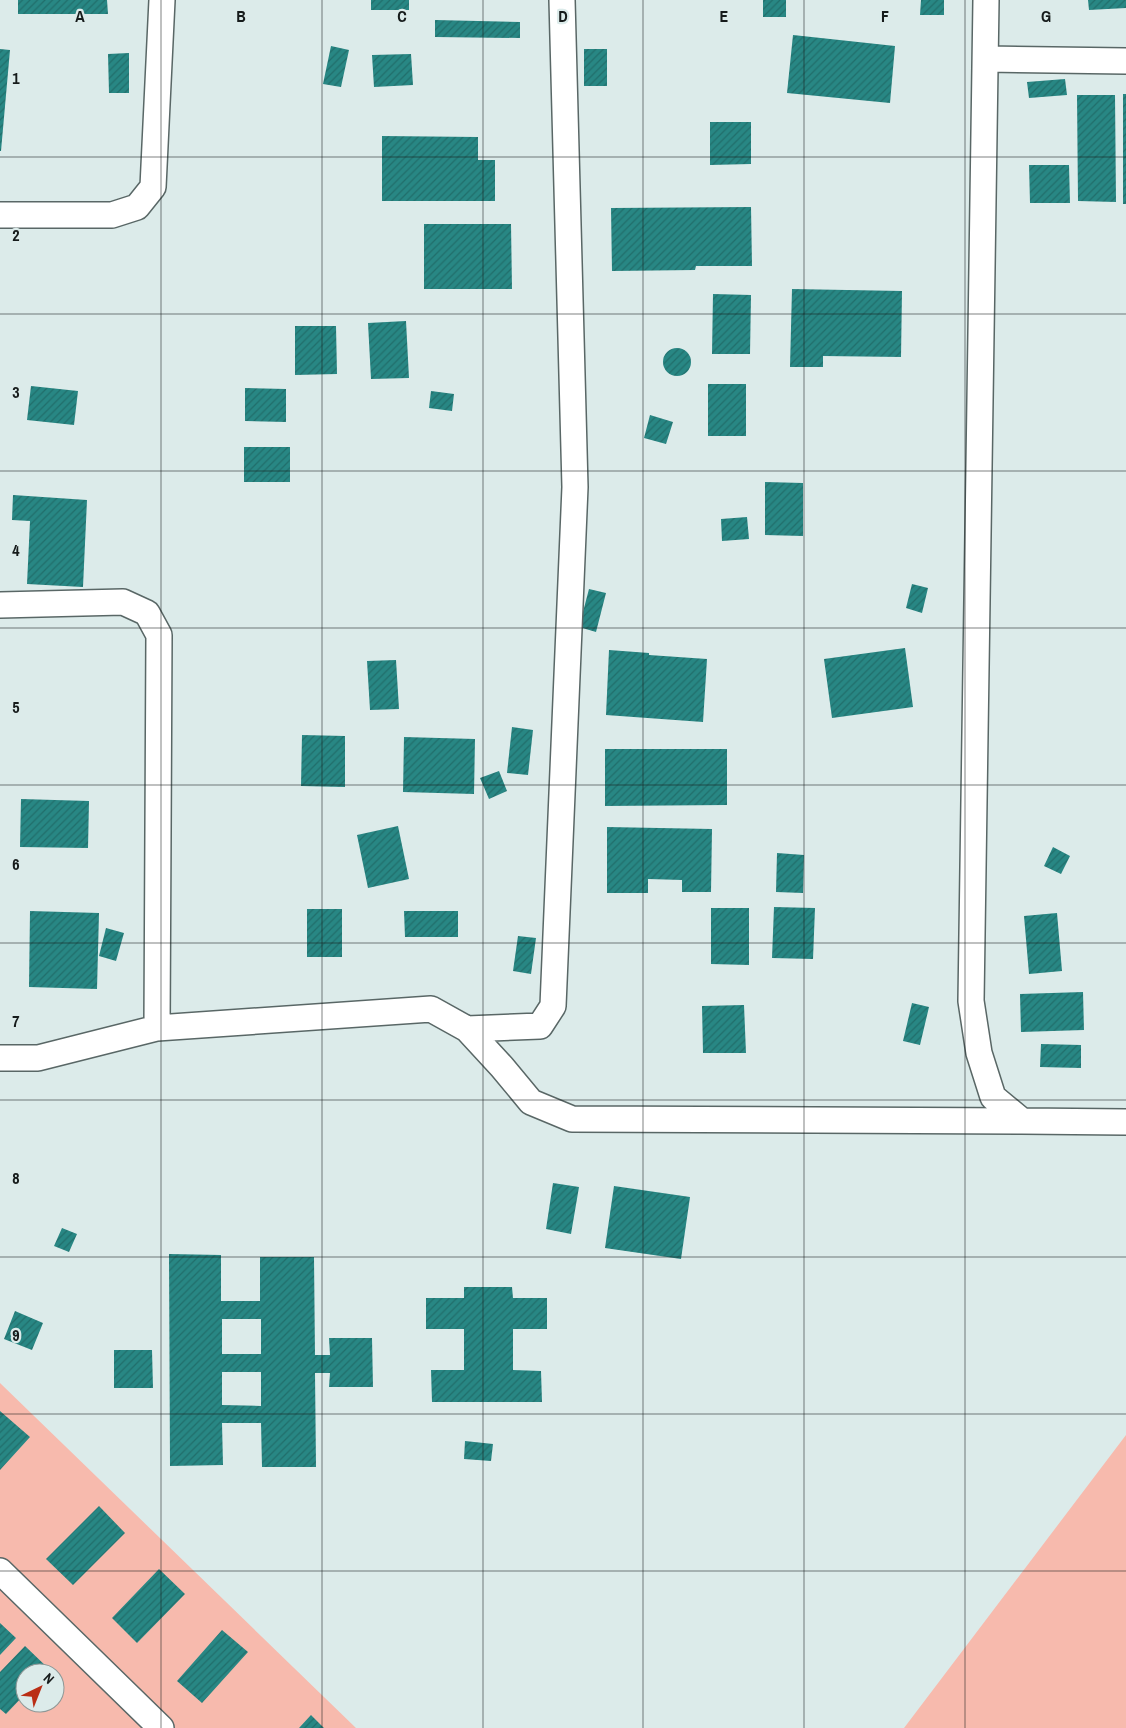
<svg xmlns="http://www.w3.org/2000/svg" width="1126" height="1728" font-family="'Archivo Narrow',sans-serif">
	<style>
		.grass { fill: #f7baad; fill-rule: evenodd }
		.building { fill: url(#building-hatch); fill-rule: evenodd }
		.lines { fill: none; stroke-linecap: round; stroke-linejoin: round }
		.street-casing { stroke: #596766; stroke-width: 28 }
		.street { stroke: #fff; stroke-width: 25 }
		.grid { fill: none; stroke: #161b1b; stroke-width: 1; stroke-opacity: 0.55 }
		.grid-label { font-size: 16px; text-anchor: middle; font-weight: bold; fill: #161b1b; stroke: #dcebea; stroke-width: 4.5; stroke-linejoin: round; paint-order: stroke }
	</style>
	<defs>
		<pattern id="building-hatch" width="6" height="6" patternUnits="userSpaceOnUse" patternTransform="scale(1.25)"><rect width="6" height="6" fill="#288784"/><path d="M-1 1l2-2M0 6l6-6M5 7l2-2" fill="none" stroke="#216e6b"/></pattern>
	</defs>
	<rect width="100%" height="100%" fill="#dcebea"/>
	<path class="grass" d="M0,1383L356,1728H0ZM25,1673H55V1703H25Z
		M1126,1435V1728H904Z"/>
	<path class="building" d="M18,0H107L108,14H18Z
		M371,0H409V10H371Z
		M763,0H786V17H763Z
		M921,0H944V15H920Z
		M1088,0H1126V8L1089,10Z
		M435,20L520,22V38L435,37Z
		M793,35L895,46L890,103L787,93Z
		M331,46L349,50L341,87L323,84Z
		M0,49L10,50L1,151H0Z
		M584,49H607V86H584Z
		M129,53V93H109L108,54Z
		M411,54L413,85L374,87L372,55Z
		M1065,79L1067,95L1029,98L1027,82Z
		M1123,94H1126V204H1123Z
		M1077,95H1115L1116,202L1078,201Z
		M710,122H751V164L710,165Z
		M382,136L478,137V160H495V201H382Z
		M1029,165H1069L1070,203H1030Z
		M751,207L752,266H696L695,270L612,271L611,208Z
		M424,224H511L512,289H424Z
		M792,289L902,291L901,357L823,356V367H790Z
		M713,294L751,295L750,354H712Z
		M406,321L409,378L371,379L368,323Z
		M295,326H336L337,374L295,375Z
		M663 362a14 14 0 1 1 28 0a14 14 0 1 1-28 0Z
		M708,384H746V436H708Z
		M31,386L78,391L74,425L27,420Z
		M245,388L286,389V422L245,421Z
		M431,391L454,394L452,411L429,408Z
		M650,415L673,422L666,444L644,438Z
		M244,447H290V482H244Z
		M765,482L803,483V536L765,535Z
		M13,495L87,500L83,587L27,584L30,521L12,520Z
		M747,517L749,539L722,541L721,519Z
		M912,584L928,588L922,613L906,608Z
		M589,589L606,593L596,632L579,627Z
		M905,648L913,707L832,718L824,659Z
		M609,650L649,653V655L707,659L703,722L606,715Z
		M396,660L399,709L370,710L367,661Z
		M512,727L533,730L528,775L507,773Z
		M302,735L345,736V787L301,786Z
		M404,737L475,739L474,794L403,792Z
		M605,749H727V805L605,806Z
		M499,771L507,791L489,799L480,778Z
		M21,799L89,801L88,848L20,847Z
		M398,826L409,879L368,888L357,835Z
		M607,827L712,829L711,892H682V880L648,879V893H607Z
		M1053,847L1070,856L1061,874L1044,866Z
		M777,853L804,855L803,893L776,892Z
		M774,907L815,908L813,959L772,958Z
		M711,908H749V965L711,964Z
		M307,909H342V957H307Z
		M30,911L99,913L97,989L29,987Z
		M404,911H458V937H405Z
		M1057,913L1062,971L1029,974L1024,916Z
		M106,928L124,933L116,961L99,956Z
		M518,936L536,938L531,974L513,971Z
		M1083,992L1084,1030L1021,1032L1020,994Z
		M912,1003L929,1007L920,1045L903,1041Z
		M744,1005L746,1053H703L702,1006Z
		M1041,1044L1081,1045V1068L1040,1067Z
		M553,1183L579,1187L571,1234L546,1229Z
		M614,1186L690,1197L681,1259L605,1248Z
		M62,1228L77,1234L69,1252L54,1246Z
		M169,1254L221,1255V1301H260V1257H314L315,1355H330L329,1338H372L373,1387H329L330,1373H315L316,1467H262L261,1423H222L223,1465L170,1466ZM222,1319H261V1354H222ZM222,1372H261V1406L222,1405Z
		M464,1287H512L513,1298H547V1329H513V1370L541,1371L542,1402H432L431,1370H464V1329H426V1298H464Z
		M15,1311L43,1323L32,1350L4,1339Z
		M114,1350H152L153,1388H114Z
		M0,1411L30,1437L0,1470Z
		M465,1441L493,1444L491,1461L464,1459Z
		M99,1506L125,1533L73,1585L46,1559Z
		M159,1569L185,1594L137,1643L112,1618Z
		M0,1623L16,1638L0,1655Z
		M222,1630L248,1652L202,1703L177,1681Z
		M25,1646L49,1669L45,1673H25V1694L6,1714L0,1709V1672Z
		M311,1715L324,1728H299Z"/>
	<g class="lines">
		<g class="street-casing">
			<path id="street" d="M986,0L971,1001L979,1053L993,1097L1022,1121L1126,1122
				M986,59L1126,61
				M0,215H112L137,207L153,187L162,0
				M0,605L123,602L147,613L159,635L157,1028L38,1058H0
				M157,1028L431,1009L467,1029L502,1067L531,1102L572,1119L1022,1121
				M467,1029L540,1026L553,1006L575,487L562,0
				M0,1571L161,1728"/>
		</g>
		<use href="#street" class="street"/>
	</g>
	<path class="grid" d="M161,0V1728M322,0V1728M483,0V1728M643,0V1728M804,0V1728M965,0V1728M0,157H1126M0,314H1126M0,471H1126M0,628H1126M0,785H1126M0,943H1126M0,1100H1126M0,1257H1126M0,1414H1126M0,1571H1126"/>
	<g class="grid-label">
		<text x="80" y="22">A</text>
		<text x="241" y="22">B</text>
		<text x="402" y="22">C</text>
		<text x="563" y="22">D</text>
		<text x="724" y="22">E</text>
		<text x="885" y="22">F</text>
		<text x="1046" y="22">G</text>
		<text x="16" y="84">1</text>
		<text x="16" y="241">2</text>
		<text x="16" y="398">3</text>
		<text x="16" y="556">4</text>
		<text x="16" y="713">5</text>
		<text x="16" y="870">6</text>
		<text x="16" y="1027">7</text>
		<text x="16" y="1184">8</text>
		<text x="16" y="1341">9</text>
	</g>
	<g transform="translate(40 1688) rotate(43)"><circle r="24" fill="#dcebea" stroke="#8d9897"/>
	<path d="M0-4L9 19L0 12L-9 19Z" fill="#ba2e15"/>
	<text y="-8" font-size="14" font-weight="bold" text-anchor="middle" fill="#161b1b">N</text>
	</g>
</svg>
